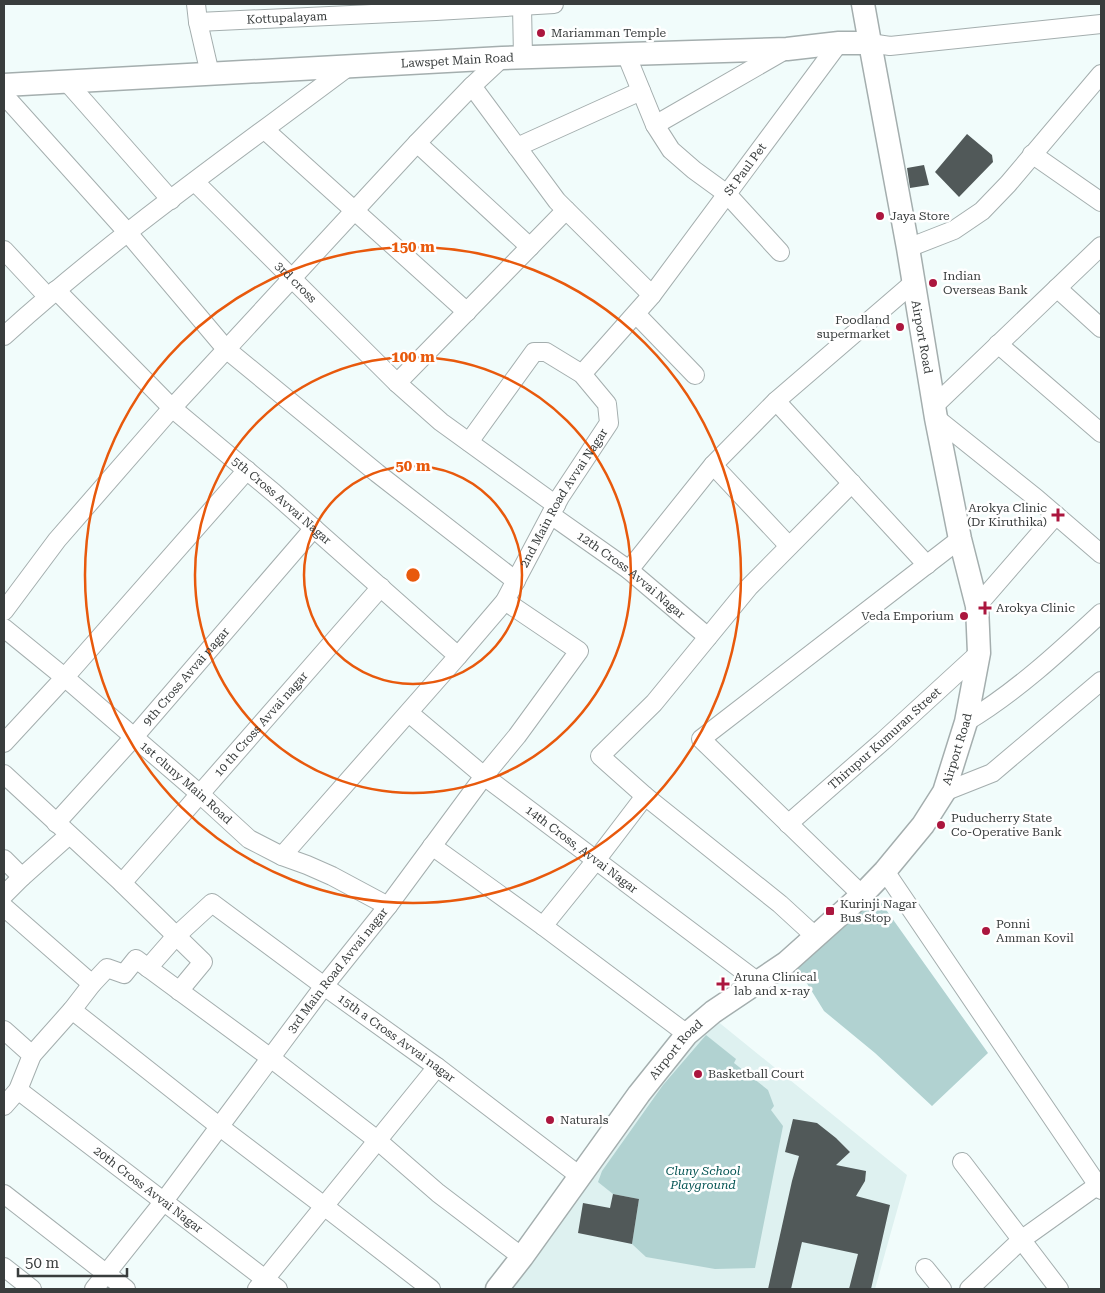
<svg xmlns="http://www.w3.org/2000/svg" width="1105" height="1293" font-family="'Roboto Serif',serif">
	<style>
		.built { fill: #def1f0 }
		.green { fill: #b1d2d1 }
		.building { fill: #515959 }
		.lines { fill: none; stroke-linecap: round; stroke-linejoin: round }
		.minor-casing { stroke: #a4aeae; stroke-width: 20 }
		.tertiary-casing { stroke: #a4aeae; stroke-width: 25 }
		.minor { stroke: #fff; stroke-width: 18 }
		.tertiary { stroke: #fff; stroke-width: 22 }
		.ring { fill: none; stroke: #e8590c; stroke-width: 2.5 }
		.poi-dot { fill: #ab163e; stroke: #fff; stroke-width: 2 }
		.labels { text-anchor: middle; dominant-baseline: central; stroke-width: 5; stroke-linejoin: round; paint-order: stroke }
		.street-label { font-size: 12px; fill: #393d3d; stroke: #fff }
		.poi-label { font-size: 12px; fill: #393d3d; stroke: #fff; text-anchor: start }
		.park-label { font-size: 12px; font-style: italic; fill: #045453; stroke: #fff }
		.centre { fill: #e8590c; stroke: #fff; stroke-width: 2.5 }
		.ring-label { font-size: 15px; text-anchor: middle; font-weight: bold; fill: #e8590c; stroke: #fff; stroke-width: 5; stroke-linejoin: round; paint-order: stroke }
	</style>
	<rect width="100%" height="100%" fill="#f1fcfb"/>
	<path class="built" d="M711,1016L907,1175L875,1289H512L566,1212L592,1172Z"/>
	<path class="green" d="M872,890L988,1053L932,1106L875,1053L824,1011L795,964Z
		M706,1035L736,1059L734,1063L768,1090L774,1106L771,1110L783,1126L755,1268L715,1269L646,1257L632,1244L639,1199L613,1194L598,1182L602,1171L663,1085Z"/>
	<path class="building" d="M967,134L992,155L993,162L959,197L935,172Z
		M924,165L929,185L910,188L907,168Z
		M793,1119L817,1123L836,1138L850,1152L836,1165L866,1171L865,1181L856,1196L890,1205L871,1289H849L858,1254L802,1242L791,1289H768L792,1181L799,1156L785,1152Z
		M613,1194L639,1199L632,1244L578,1233L583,1203L610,1208Z"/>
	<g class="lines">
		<g class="minor-casing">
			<g id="minor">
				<path d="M196,4L198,22L210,74"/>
				<path d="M522,6L523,57"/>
				<path id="s1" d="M198,22L436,11L554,4"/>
				<path d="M870,43L890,46L1101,24"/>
				<path d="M626,54L655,125L671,150L694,170L727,194L780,252"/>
				<path d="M67,82L171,200"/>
				<path d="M472,86L557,201L652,295"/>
				<path d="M4,95L128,233L226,349L377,473L516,581"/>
				<path d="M655,125L787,49"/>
				<path d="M265,130L467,312"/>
				<path d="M417,143L530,247"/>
				<path d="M517,147L641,91"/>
				<path d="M1032,154L1101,202"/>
				<path id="s2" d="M195,182L397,383L441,422L556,505"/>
				<path d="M908,248L954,230L982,211L1008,184L1101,74"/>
				<path d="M4,250L47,296"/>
				<path d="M1057,288L1101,328"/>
				<path id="s3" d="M56,290L172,408L274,493L458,656L282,856"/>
				<path d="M636,314L695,375"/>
				<path d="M4,336C112,238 232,154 348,67"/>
				<path d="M998,344L1101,433"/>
				<path id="s4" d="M582,374L652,295L839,43"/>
				<path d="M397,383L566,210"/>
				<path d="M776,401L927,565"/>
				<path d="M934,406L1101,246"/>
				<path d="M936,418L1036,498L1101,554"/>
				<path d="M713,465L789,546"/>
				<path id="s5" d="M551,515L629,570L708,637"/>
				<path d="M629,570L713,465L776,401L913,283"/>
				<path d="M977,606L1056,515"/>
				<path d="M4,611L57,540L172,408L417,143L472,86L502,58"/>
				<path id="s6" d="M4,628L69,681L201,795L249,839L282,856L307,865L332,876L388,906"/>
				<path id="s7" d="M458,656L505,601L560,497L609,423L607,404L582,374L546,352H534L469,442"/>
				<path id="s8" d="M409,713L484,776L758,982"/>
				<path d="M966,722C1016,692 1059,652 1101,613"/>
				<path d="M4,743L65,677L247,470"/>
				<path d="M4,774L122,883L203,962L179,991"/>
				<path d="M944,792L992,773L1101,681"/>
				<path id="s9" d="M56,823L134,737L314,528"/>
				<path id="s10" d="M788,824L883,741L979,653"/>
				<path d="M432,846L543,926L687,1034"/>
				<path d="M4,859L22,877L69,835"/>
				<path d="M885,871L1101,1190"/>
				<path id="s11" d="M122,883L381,587"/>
				<path d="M4,895L22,877"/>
				<path d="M862,895L701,739L960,539"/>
				<path d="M4,907L92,984L107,968L124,974L136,959L272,1059L377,1140L438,1193L522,1257"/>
				<path d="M543,926L597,859L645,796"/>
				<path d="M816,937L780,904L645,796L600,756L654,703L749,587L852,483"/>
				<path id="s12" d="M148,968L176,936L212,903L324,986L437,1067L581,1177"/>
				<path d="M92,984L72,1010L220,1127L324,1206L431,1289"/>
				<path d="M4,1030L32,1055L18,1090L4,1106"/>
				<path d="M32,1055L72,1010"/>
				<path id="s13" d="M18,1090L278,1289"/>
				<path d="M962,1162L1059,1289"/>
				<path d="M4,1194L126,1289"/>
				<path d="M4,1267L32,1289"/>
				<path d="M925,1268L942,1289"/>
				<path id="s14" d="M94,1289L164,1201L324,986L388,906L484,776L517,736L579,651L505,601"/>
				<path d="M257,1289L437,1067"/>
				<path d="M969,1289L1021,1240L1098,1185"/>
			</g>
		</g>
		<g class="tertiary-casing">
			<g id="tertiary">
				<path id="s15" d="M4,85L502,58L787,49L839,43H870L863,4"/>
				<path id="s16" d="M497,1289L522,1257L639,1094L687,1034L713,1012L786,963L862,895L885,871L923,825L944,792L966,722L979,653L977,606L960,539L936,418L908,248L870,43"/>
			</g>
		</g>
		<use href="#minor" class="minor"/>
		<use href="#tertiary" class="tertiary"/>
	</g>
	<g class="ring">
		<circle cx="413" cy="575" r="109"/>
		<circle cx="413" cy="575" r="218"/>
		<circle cx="413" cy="575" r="328"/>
	</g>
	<g class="poi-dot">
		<circle cx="541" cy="33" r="5"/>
		<circle cx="880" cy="216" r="5"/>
		<circle cx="933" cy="283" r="5"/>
		<circle cx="900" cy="327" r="5"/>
		<path d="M1055.5 507.5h5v5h5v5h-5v5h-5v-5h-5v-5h5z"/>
		<path d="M982.5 600.5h5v5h5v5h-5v5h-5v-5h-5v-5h5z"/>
		<circle cx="964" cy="616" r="5"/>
		<circle cx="941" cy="825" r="5"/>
		<rect x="825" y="906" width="10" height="10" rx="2.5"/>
		<circle cx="986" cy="931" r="5"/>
		<path d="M720.5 976.5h5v5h5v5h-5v5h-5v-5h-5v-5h5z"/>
		<circle cx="698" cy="1074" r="5"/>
		<circle cx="550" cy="1120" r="5"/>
	</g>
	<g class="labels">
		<g class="street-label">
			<text stroke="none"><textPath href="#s1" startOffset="89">Kottupalayam</textPath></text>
			<text stroke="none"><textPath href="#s15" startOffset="454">Lawspet Main Road</textPath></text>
			<text stroke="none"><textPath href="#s4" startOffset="262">St Paul Pet</textPath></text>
			<text stroke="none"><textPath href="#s2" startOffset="142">3rd cross</textPath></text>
			<text transform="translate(922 337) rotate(80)">Airport Road</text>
			<text stroke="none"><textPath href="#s7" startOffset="191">2nd Main Road Avvai Nagar</textPath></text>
			<text stroke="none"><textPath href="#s3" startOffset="309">5th Cross Avvai Nagar</textPath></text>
			<text stroke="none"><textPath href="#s5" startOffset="100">12th Cross Avvai Nagar</textPath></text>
			<text stroke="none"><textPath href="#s9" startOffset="196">9th Cross Avvai nagar</textPath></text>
			<text stroke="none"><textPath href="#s11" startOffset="211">10 th Cross Avvai nagar</textPath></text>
			<text stroke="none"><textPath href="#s10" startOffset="129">Thirupur Kumuran Street</textPath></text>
			<text stroke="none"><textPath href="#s16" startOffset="719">Airport Road</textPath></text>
			<text stroke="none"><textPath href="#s6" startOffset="239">1st cluny Main Road</textPath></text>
			<text stroke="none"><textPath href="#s8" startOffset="220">14th Cross, Avvai Nagar</textPath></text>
			<text stroke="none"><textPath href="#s14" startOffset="401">3rd Main Road Avvai nagar</textPath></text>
			<text stroke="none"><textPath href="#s12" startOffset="320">15th a Cross Avvai nagar</textPath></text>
			<text stroke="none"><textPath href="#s16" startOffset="299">Airport Road</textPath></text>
			<text stroke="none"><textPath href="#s13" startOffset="164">20th Cross Avvai Nagar</textPath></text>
		</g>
		<g class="poi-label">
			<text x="551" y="33">Mariamman Temple</text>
			<text x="890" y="216">Jaya Store</text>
			<text x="943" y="276">Indian<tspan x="943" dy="14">Overseas Bank</tspan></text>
			<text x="890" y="320" text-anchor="end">Foodland<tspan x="890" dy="14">supermarket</tspan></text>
			<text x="1047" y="508" text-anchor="end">Arokya Clinic<tspan x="1047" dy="14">(Dr Kiruthika)</tspan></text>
			<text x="996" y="608">Arokya Clinic</text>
			<text x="954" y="616" text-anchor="end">Veda Emporium</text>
			<text x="951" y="818">Puducherry State<tspan x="951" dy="14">Co-Operative Bank</tspan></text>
			<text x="840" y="904">Kurinji Nagar<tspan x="840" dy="14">Bus Stop</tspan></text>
			<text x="996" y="924">Ponni<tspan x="996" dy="14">Amman Kovil</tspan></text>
			<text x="734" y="977">Aruna Clinical<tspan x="734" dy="14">lab and x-ray</tspan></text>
			<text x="708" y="1074">Basketball Court</text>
			<text x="560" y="1120">Naturals</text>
		</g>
		<g class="park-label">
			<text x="703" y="1171">Cluny School<tspan x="703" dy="14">Playground</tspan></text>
		</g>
	</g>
	<circle cx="413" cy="575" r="8" class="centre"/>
	<g class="ring-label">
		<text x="413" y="252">150 m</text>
		<text x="413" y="362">100 m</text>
		<text x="413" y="471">50 m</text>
	</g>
	<rect width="1105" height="1293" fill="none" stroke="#393d3d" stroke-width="10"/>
	<path d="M18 1268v8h109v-8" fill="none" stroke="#393d3d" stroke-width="2.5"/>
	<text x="25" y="1268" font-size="15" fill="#393d3d" stroke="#ffffff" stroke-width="4" paint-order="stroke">50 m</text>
</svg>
